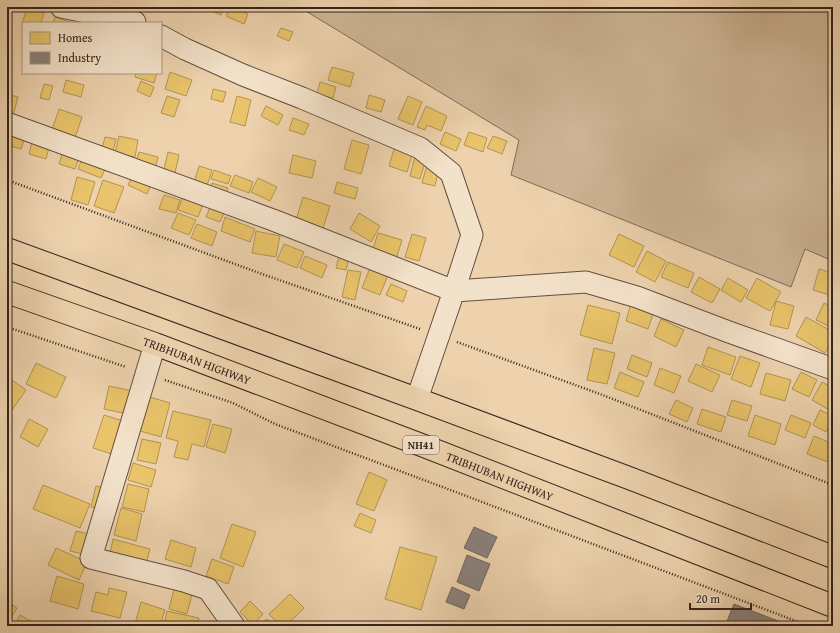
<svg xmlns="http://www.w3.org/2000/svg" width="840" height="633" font-family="'Gentium Book Plus',serif">
	<style>
		.green { fill: #cdb494; stroke: #806c58 }
		.homes { fill: #e9c46a; stroke: #b29453 }
		.industry { fill: #8a817c; stroke: #70655f }
		.lines { fill: none; stroke-linecap: round; stroke-linejoin: round }
		.minor-casing { stroke: #625040; stroke-width: 23 }
		.highway-casing { stroke: #33241c; stroke-width: 24 }
		.path { stroke: #33241c; stroke-width: 2.5; stroke-dasharray: 1 2; stroke-linecap: butt }
		.minor { stroke: #f3e2ca; stroke-width: 21 }
		.highway { stroke: #edd2ad; stroke-width: 22 }
		.labels { text-anchor: middle; dominant-baseline: central; stroke-width: 4; stroke-linejoin: round; paint-order: stroke }
		.shield { fill: #f3e2ca; stroke: #6d5d50; stroke-width: 1 }
		.shield-label { font-size: 11px; font-weight: bold; fill: #33241c }
		.street-label { font-size: 12px; fill: #33241c; stroke: #f3e2ca }
	</style>
	<rect width="100%" height="100%" fill="#edd2ad"/>
	<filter id="stains"><feTurbulence type="fractalNoise" baseFrequency=".005" numOctaves="4"/><feColorMatrix values="0 0 0 0 .2 0 0 0 0 .09 0 0 0 0 .02 0 0 0 .5 -.17"/></filter>
	<radialGradient id="worn" r=".72"><stop offset=".6" stop-color="#630" stop-opacity="0"/><stop offset="1" stop-color="#630" stop-opacity=".3"/></radialGradient>
	<path class="green" d="M299,7H833V261L805,249L791,287L511,175L519,140Z"/>
	<path class="homes" d="M208,7H224L221,15L207,9Z
		M230,7H233L248,14L244,24L226,16Z
		M27,8L44,13L41,23H23V25L22,24Z
		M55,17L72,23H53Z
		M281,28L293,32L289,41L277,36Z
		M332,67L354,73L350,87L328,80Z
		M170,72L192,80L186,96L165,89Z
		M136,73H157L154,83L135,77Z
		M66,80L84,85L81,97L63,92Z
		M141,81L154,87L150,97L137,91Z
		M320,82L336,87L333,98L317,94Z
		M44,84L53,86L49,100L40,98Z
		M213,89L226,92L223,102L211,99Z
		M7,94L18,97L13,116L7,114Z
		M369,95L385,100L381,112L366,108Z
		M167,96L180,100L174,117L161,113Z
		M237,96L251,100L245,126L230,122Z
		M408,96L422,102L413,125L398,119Z
		M266,106L283,115L278,125L261,116Z
		M426,106L447,116L441,131L427,125L425,130L417,127Z
		M59,109L82,117L75,138L52,130Z
		M293,118L309,124L304,135L289,130Z
		M445,132L461,139L456,151L440,144Z
		M469,132L487,138L483,152L464,145Z
		M7,133L26,135L21,149L7,145Z
		M119,136L138,140L135,157L115,153Z
		M493,136L507,141L502,154L487,148Z
		M105,137L116,139L112,155L101,152Z
		M352,140L369,145L361,174L344,169Z
		M32,142L49,147L46,159L29,154Z
		M64,148L81,153L75,169L59,164Z
		M394,149L412,155L407,172L389,166Z
		M139,152L158,157L154,173L134,168Z
		M168,152L179,155L174,177L163,174Z
		M293,155L316,161L312,178L289,173Z
		M83,156L107,165L101,178L78,169Z
		M415,156L426,159L420,179L410,176Z
		M427,165L439,168L435,186L422,183Z
		M199,166L212,170L206,189L193,186Z
		M214,170L231,176L228,184L211,179Z
		M134,173L152,182L147,194L128,185Z
		M235,175L253,182L249,193L230,186Z
		M77,177L95,182L88,205L71,200Z
		M258,178L277,187L270,201L251,192Z
		M103,180L124,187L114,213L94,206Z
		M337,182L358,188L355,199L334,193Z
		M212,183L228,188L225,197L209,192Z
		M164,195L180,200L176,213L159,209Z
		M183,196L203,204L198,217L178,210Z
		M303,197L330,206L323,228L296,220Z
		M210,207L224,213L220,222L206,217Z
		M178,213L196,220L189,235L171,228Z
		M359,213L380,226L371,242L350,229Z
		M225,217L255,229L250,242L221,231Z
		M197,224L217,232L212,246L191,238Z
		M256,231L280,236L276,257L252,253Z
		M378,233L402,240L396,259L372,252Z
		M412,234L426,238L419,261L405,257Z
		M619,234L644,246L634,267L609,255Z
		M284,244L304,252L297,268L277,260Z
		M647,251L666,261L655,282L636,272Z
		M305,256L327,265L322,278L300,268Z
		M339,256L349,258L346,270L336,268Z
		M668,262L694,273L688,288L661,277Z
		M370,268L388,275L380,295L362,288Z
		M819,269L833,273V296L813,290Z
		M348,270L361,272L355,300L342,297Z
		M699,277L720,289L712,303L691,292Z
		M728,278L748,290L741,302L721,290Z
		M757,278L781,292L770,311L746,298Z
		M391,284L407,291L403,302L386,295Z
		M776,301L794,306L788,329L770,325Z
		M631,303L654,311L648,329L626,321Z
		M824,303L833,307V328L816,320Z
		M588,305L620,313L612,344L580,335Z
		M806,317L833,332V338L825,353L796,336Z
		M661,319L684,330L676,347L654,336Z
		M708,347L736,357L730,375L702,365Z
		M594,348L615,353L607,384L587,380Z
		M632,355L652,363L647,377L627,369Z
		M740,356L760,363L751,387L731,379Z
		M36,363L66,377L56,398L26,384Z
		M696,364L720,375L712,392L688,381Z
		M660,368L681,376L674,393L654,385Z
		M620,372L644,382L638,397L614,388Z
		M801,372L817,380L809,397L792,389Z
		M766,373L791,380L785,401L760,394Z
		M9,378L26,390L10,413L7,411V380Z
		M822,382L833,388V408L831,411L812,400Z
		M109,386L133,391L128,414L104,409Z
		M150,397L170,403L161,437L140,431Z
		M676,400L693,408L687,422L669,414Z
		M732,400L752,406L747,421L727,415Z
		M702,409L726,417L721,432L697,424Z
		M820,410L833,416V418L826,432L813,425Z
		M173,411L211,420L204,447L192,444L188,460L174,457L178,441L166,438Z
		M104,415L126,422L115,455L93,448Z
		M755,415L781,424L775,445L748,436Z
		M791,415L811,423L805,438L785,430Z
		M29,419L48,429L38,447L20,437Z
		M213,424L232,429L225,453L206,447Z
		M814,436L833,444V448L828,462L807,454Z
		M142,439L161,443L156,464L137,460Z
		M133,463L156,470L151,487L128,480Z
		M369,472L387,480L374,511L356,504Z
		M128,484L149,489L144,512L122,507Z
		M43,485L90,504L80,528L33,509Z
		M96,486L108,489L103,510L91,507Z
		M121,508L142,514L136,541L114,535Z
		M360,513L376,520L371,533L354,526Z
		M232,524L256,532L243,567L220,558Z
		M76,531L93,535L87,555L70,551Z
		M113,539L150,549L145,568L109,558Z
		M171,540L196,548L191,567L165,559Z
		M400,547L437,557L421,610L385,599Z
		M56,548L87,562L79,580L48,565Z
		M212,559L234,567L228,584L206,576Z
		M57,576L84,584L78,609L50,601Z
		M175,585L193,590L187,614L169,609Z
		M109,588L127,592L120,618L91,611L96,592L108,595Z
		M290,594L304,608L286,626H280L269,614Z
		M7,601L17,608L7,624Z
		M250,601L263,614L253,625L240,612Z
		M141,602L165,610L160,626H141L135,624Z
		M167,611L199,618L197,626H164Z
		M20,615L40,626H14Z
		M267,619L273,626H258Z"/>
	<path class="industry" d="M474,527L497,537L487,558L464,548Z
		M467,555L490,564L479,591L457,582Z
		M452,587L470,595L464,609L446,602Z
		M734,604L791,626H725Z"/>
	<g class="lines">
		<g class="minor-casing">
			<path id="minor" d="M61,7L135,22
				M161,36L185,49L243,75L302,98L420,148L451,173L472,235L454,291L417,399
				M7,123L273,220L454,291L586,282L637,297L729,332L833,369
				M155,344L91,558L184,581L208,589L234,626"/>
		</g>
		<g class="highway-casing">
			<g id="highway">
				<path d="M7,249L417,399L629,478L833,557"/>
				<path id="s1" d="M7,292L155,344L424,446L833,606"/>
			</g>
		</g>
		<path class="path" d="M7,180L262,274L420,329
			M7,327L126,367
			M457,342L600,394L833,485
			M165,380L233,403L275,424L469,497L809,626"/>
		<use href="#minor" class="minor"/>
		<use href="#highway" class="highway"/>
	</g>
	<g class="labels">
		<rect class="shield" x="403" y="436" width="36" height="18" rx="3"/>
		<g class="shield-label">
			<text x="421" y="445">NH41</text>
		</g>
		<g class="street-label">
			<text stroke="none"><textPath href="#s1" startOffset="202">TRIBHUBAN HIGHWAY</textPath></text>
			<text stroke="none"><textPath href="#s1" startOffset="526">TRIBHUBAN HIGHWAY</textPath></text>
		</g>
	</g>
	<rect width="840" height="633" fill="none" stroke="#edd2ad" stroke-width="24"/>
	<rect x="8" y="8" width="824" height="617" fill="none" stroke="#33241c" stroke-width="2"/>
	<rect x="12" y="12" width="816" height="609" fill="none" stroke="#33241c"/>
	<rect x="22" y="22" width="140" height="52" fill="#f3e2ca" stroke="#a69684"/>
	<rect x="30" y="32" width="20" height="12" fill="#e9c46a" stroke="#a69684"/>
	<text x="58" y="42" font-size="12" fill="#33241c">Homes</text>
	<rect x="30" y="52" width="20" height="12" fill="#8a817c" stroke="#a69684"/>
	<text x="58" y="62" font-size="12" fill="#33241c">Industry</text>
	<path d="M690 603v6h61v-6" fill="none" stroke="#33241c" stroke-width="2"/>
	<text x="696" y="603" font-size="12" fill="#33241c" stroke="#f3e2ca" stroke-width="3" paint-order="stroke">20 m</text>
	<rect width="100%" height="100%" filter="url(#stains)"/>
	<rect width="100%" height="100%" fill="url(#worn)"/>
</svg>
